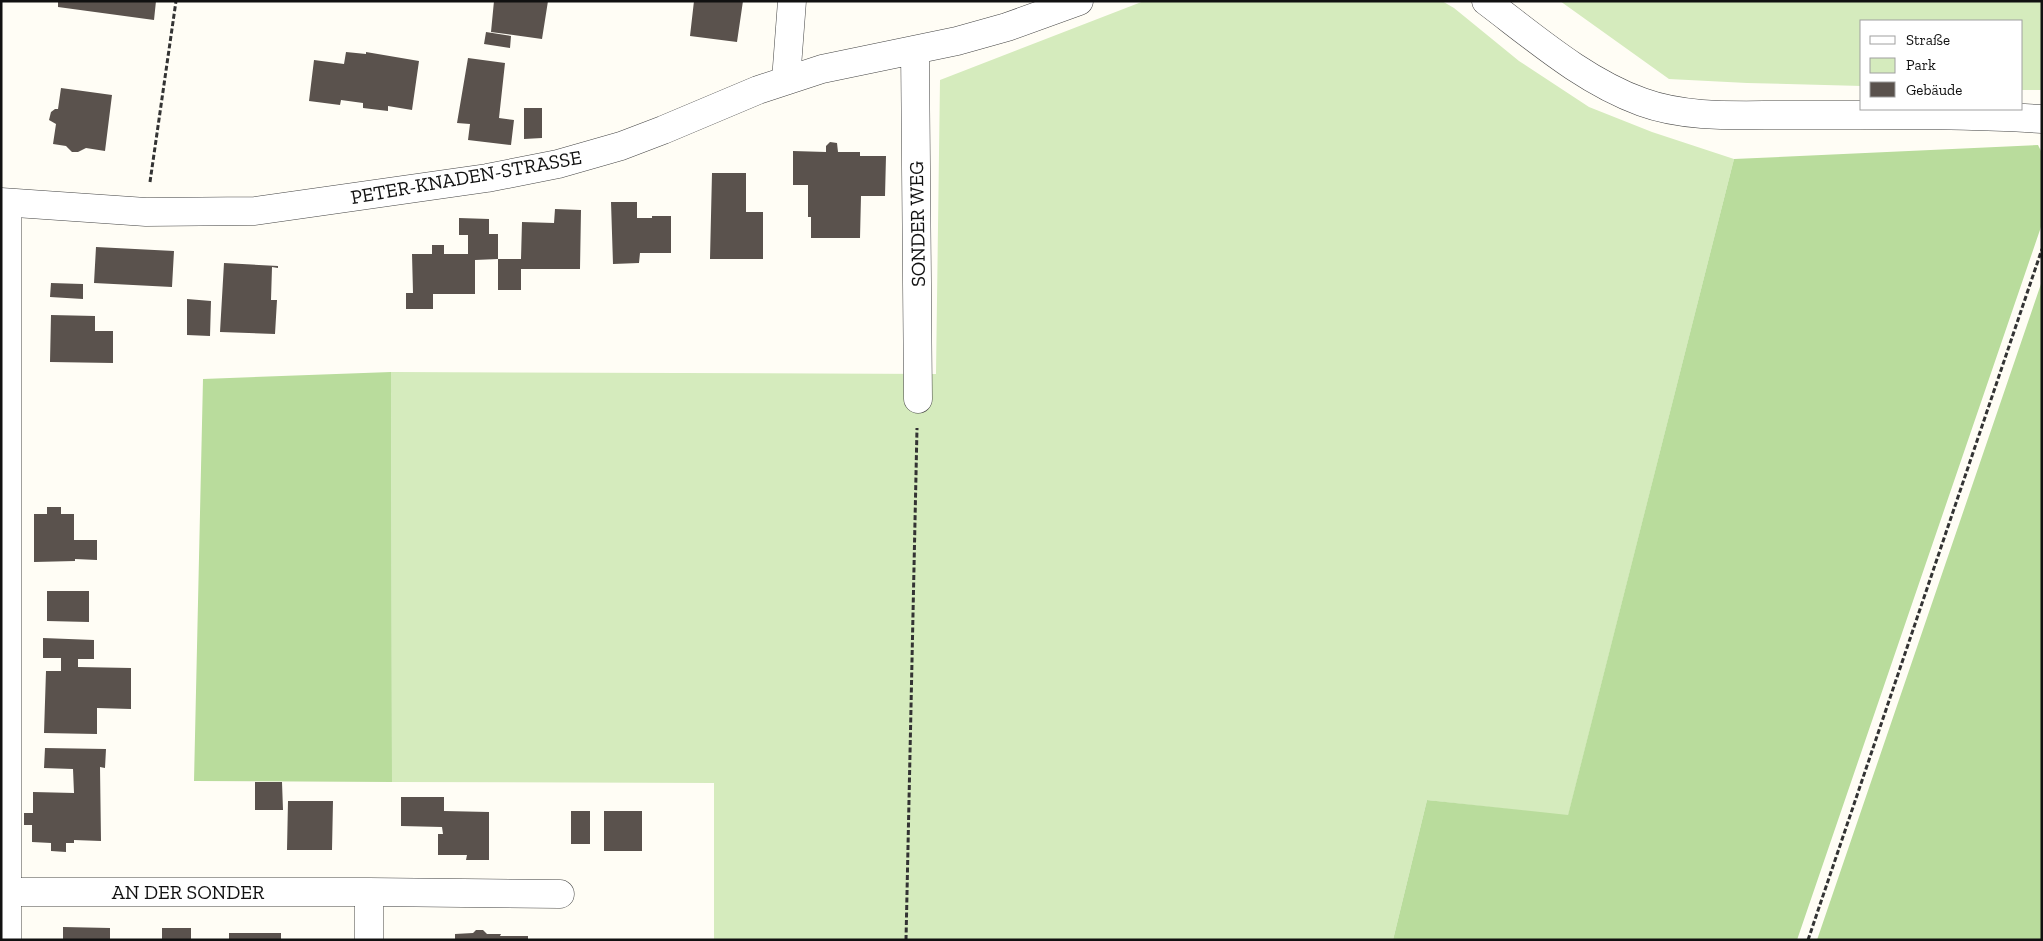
<svg xmlns="http://www.w3.org/2000/svg" width="2043" height="941" font-family="'Zilla Slab',serif">
	<style>
		.green { fill: #d5ebbd }
		.forest { fill: #b9dc9c }
		.building { fill: #5a524d }
		.lines { fill: none; stroke-linecap: round; stroke-linejoin: round }
		.minor-casing { stroke: #444; stroke-width: 29 }
		.path { stroke: #333; stroke-width: 3; stroke-dasharray: 5 2.5; stroke-linecap: butt }
		.minor { stroke: #fff; stroke-width: 28 }
		.labels { text-anchor: middle; dominant-baseline: central; stroke-width: 5; stroke-linejoin: round; paint-order: stroke }
		.street-label { font-size: 20px; fill: #111; stroke: #fff }
	</style>
	<rect width="100%" height="100%" fill="#fffdf5"/>
	<path class="green" d="M1144,1H1442L1454,8L1519,61L1589,107L1652,132L1734,159L1568,816L1427,800L1393,940H714V783L392,782L391,372L936,374L940,80Z
		M1560,1H2042V90H2022V21H1862V86L1747,83L1669,79Z"/>
	<path class="forest" d="M2038,145L2042,153V224L1797,940H1393L1427,800L1568,815L1734,159Z
		M2042,281V940H1817Z
		M391,372L392,782L194,781L203,379Z"/>
	<path class="building" d="M58,1H156L154,20L58,7Z
		M494,1H548L542,39L491,32Z
		M694,1H743L737,42L690,36Z
		M486,32L511,36L510,48L484,44Z
		M346,52L366,54V52L419,61L412,110L388,106V111L363,108V103L341,100L340,105L309,101L314,60L344,64Z
		M468,58L505,63L499,118L514,120L511,145L468,140L470,124L457,123Z
		M61,88L112,95L105,151L86,148L78,152H72L66,146L53,144L56,124L49,120L51,112L55,109H58Z
		M524,108H542V138L524,139Z
		M830,142L837,143L838,152H860V156H886L885,196H861L860,238H811V217H808V185H793V151L826,152V146Z
		M712,173H746V212H763V259H710Z
		M611,202H637V218H652V216H671V253H640L639,263L613,264Z
		M555,209L581,210L580,269H521V290H498V259L475,260V294H433V309H406V293H413L412,254H432V245H444V254H468V235H459V218L489,219V234H498V259H521L522,222L554,223Z
		M96,247L174,251L172,287L94,283Z
		M224,263L278,266V268L272,267L271,300H277L275,334L220,332Z
		M51,283L83,284V299L50,297Z
		M187,299L211,301L210,336L187,335Z
		M51,315L95,316V331H113V363L50,362Z
		M47,507H61V514H74V540H97V560L75,559V561L34,562V514H47Z
		M47,591H89V622L47,621Z
		M43,638L94,640V659H78V667L131,668V709L97,708V734L44,733L46,671H61V658H43Z
		M45,748L106,749L105,768L100,767L101,841L74,840V843H66V852L51,851V843L32,842V825H24V813H33V792L74,793L73,769L44,768Z
		M255,782H282L283,810H255Z
		M401,797H444V811L489,812V860H466L467,855H438V834H443L442,827L401,826Z
		M288,801H333L332,850H287Z
		M571,811H590V844H571Z
		M604,811H642V851H604Z
		M63,927L110,928V940H63Z
		M162,928H191V940H162Z
		M476,930H483L487,934H501L500,936H528V940H455V934L473,933Z
		M229,933H281V940H229Z"/>
	<g class="lines">
		<g class="minor-casing">
			<path id="minor" d="M1486,1C1535,38 1584,81 1642,102C1691,120 1748,114 1799,115C1880,115 1961,114 2042,119
				M915,50L918,399
				M786,80L792,1
				M1,202L146,212L255,211L487,178L558,164L621,146L663,130L758,90L822,69L957,41L1007,27L1079,1
				M7,892H369L560,894
				M369,892V940
				M7,940V203"/>
		</g>
		<path class="path" d="M150,182L176,1
			M906,940L917,428
			M1808,940L2042,249"/>
		<use href="#minor" class="minor"/>
	</g>
	<g class="labels">
		<g class="street-label">
			<text transform="translate(466 177) rotate(-10)">PETER-KNADEN-STRASSE</text>
			<text transform="translate(917 224) rotate(-91)">SONDER WEG</text>
			<text x="188" y="892">AN DER SONDER</text>
		</g>
	</g>
	<rect width="2043" height="941" fill="none" stroke="#111111" stroke-width="5"/>
	<rect x="1860" y="20" width="162" height="90" fill="#ffffff" stroke="#a0a0a0"/>
	<rect x="1870" y="36" width="25" height="8" fill="#ffffff" stroke="#a0a0a0"/>
	<text x="1906" y="45" font-size="15" fill="#111111">Straße</text>
	<rect x="1870" y="58" width="25" height="15" fill="#d5ebbd" stroke="#a0a0a0"/>
	<text x="1906" y="70" font-size="15" fill="#111111">Park</text>
	<rect x="1870" y="82" width="25" height="15" fill="#5a524d" stroke="#a0a0a0"/>
	<text x="1906" y="95" font-size="15" fill="#111111">Gebäude</text>
</svg>
